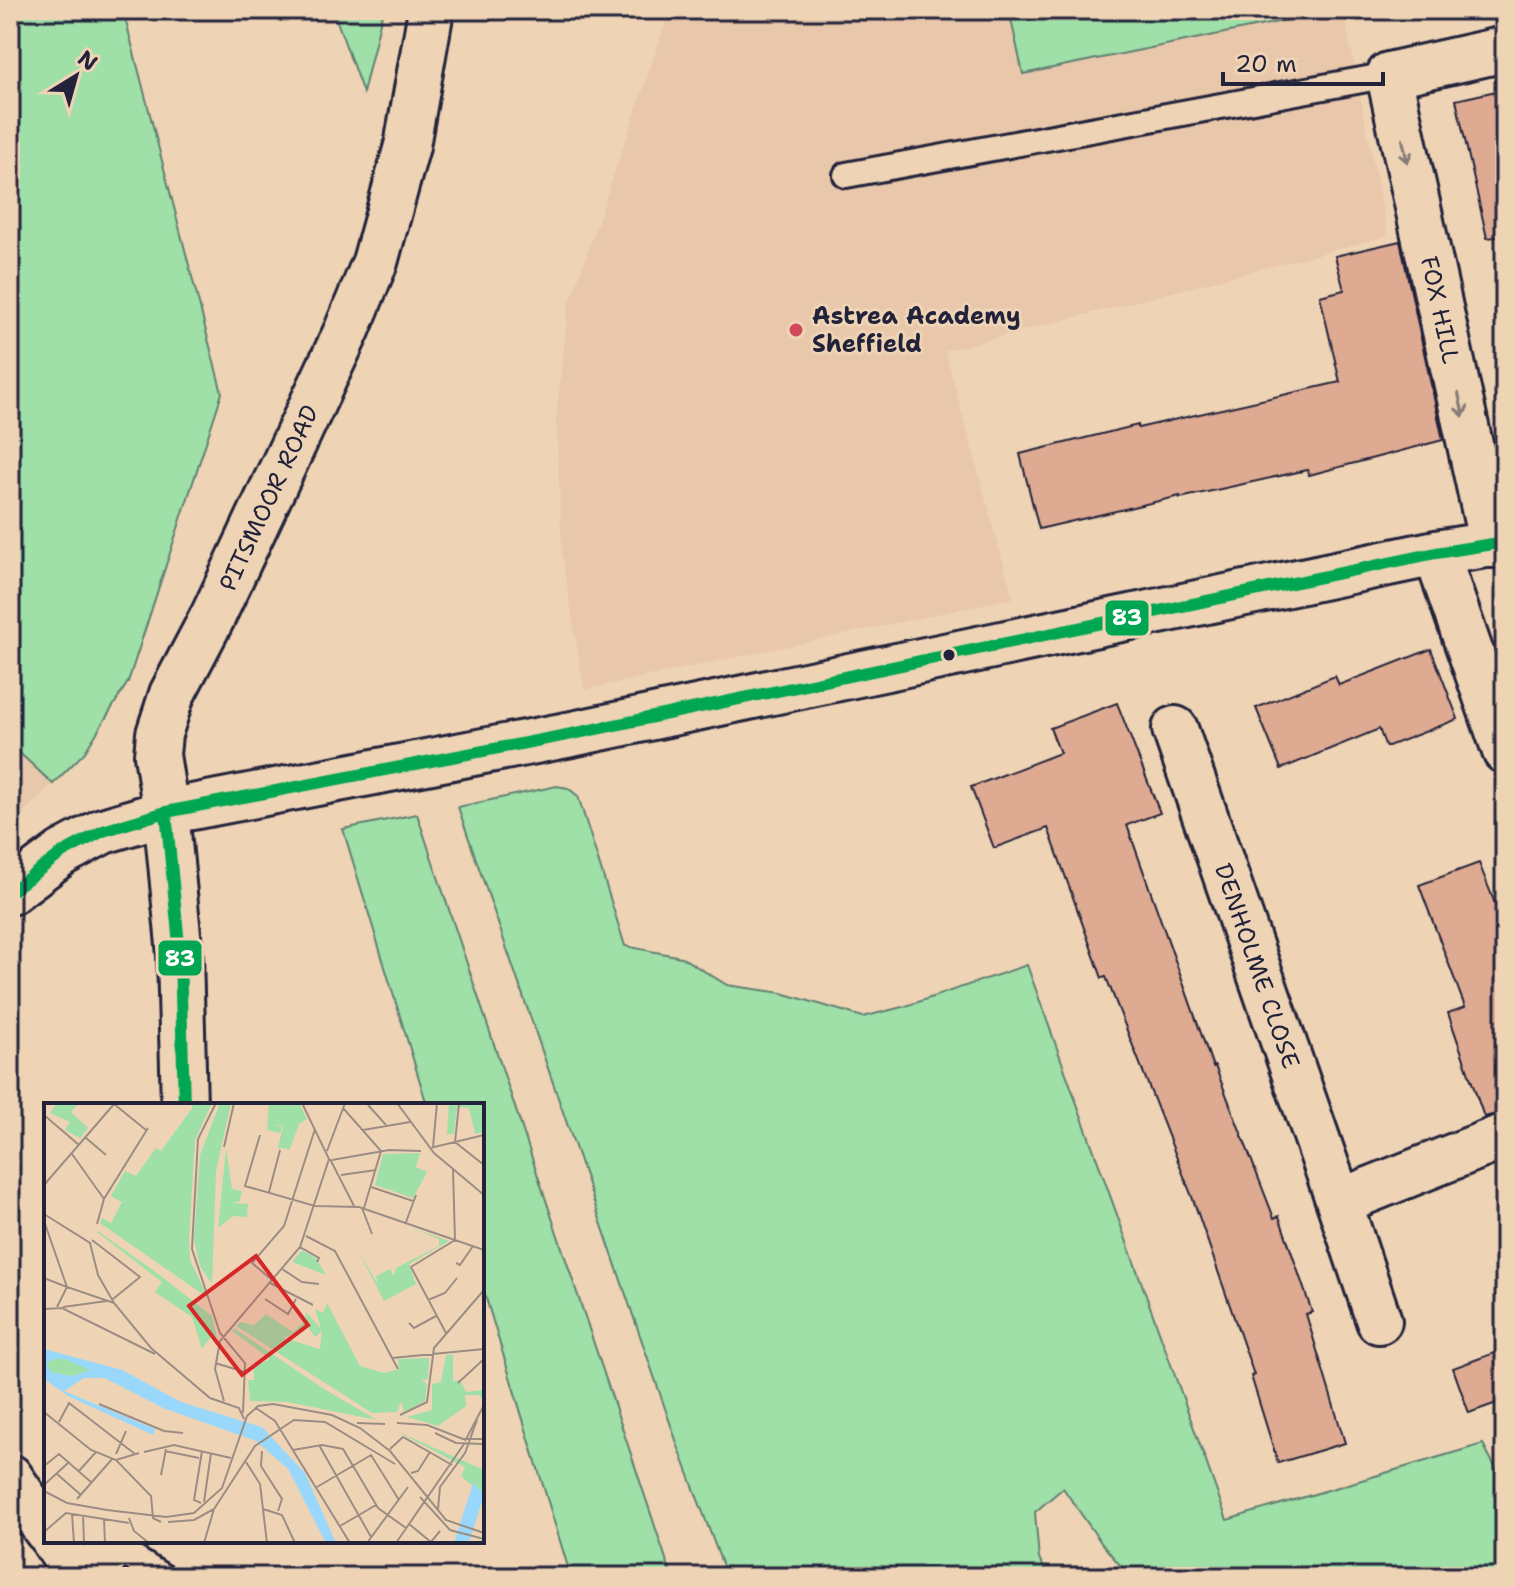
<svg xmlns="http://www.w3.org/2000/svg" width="1515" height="1587" font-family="'Shantell Sans',sans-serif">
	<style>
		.built { fill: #e9c7aa }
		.green { fill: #9fdfa8; stroke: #608072; stroke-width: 2 }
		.building { fill: #deaa92; stroke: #22223b; stroke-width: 2 }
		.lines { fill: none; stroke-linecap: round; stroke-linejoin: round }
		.service-casing { stroke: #22223b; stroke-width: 30 }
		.minor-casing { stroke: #22223b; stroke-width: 50 }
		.tertiary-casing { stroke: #22223b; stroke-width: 50 }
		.service { stroke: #eed4b5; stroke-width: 24 }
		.minor { stroke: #eed4b5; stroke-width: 44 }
		.tertiary { stroke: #eed4b5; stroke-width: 44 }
		.bus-1-casing { stroke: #eed4b5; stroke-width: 18 }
		.bus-1 { stroke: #00a651; stroke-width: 12 }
		.oneway { stroke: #887b78 }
		.poi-dot { fill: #d1495b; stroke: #eed4b5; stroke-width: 3 }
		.bus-dot { fill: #22223b; stroke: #eed4b5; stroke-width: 3 }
		.labels { text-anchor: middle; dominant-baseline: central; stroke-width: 6; stroke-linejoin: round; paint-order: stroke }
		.street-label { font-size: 24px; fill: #22223b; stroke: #eed4b5 }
		.poi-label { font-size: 24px; font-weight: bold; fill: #22223b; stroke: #eed4b5; text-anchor: start }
		.inset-road { fill: none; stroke: #9c8d84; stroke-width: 2 }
		.view { fill: #d62828; fill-opacity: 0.15; stroke: #d62828; stroke-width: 4 }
		.inset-edge { fill: none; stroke: #22223b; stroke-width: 4 }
		.line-badge { stroke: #eed4b5; stroke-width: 3 }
		.badge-label { font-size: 22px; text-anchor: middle; font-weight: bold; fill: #fff }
	</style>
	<rect width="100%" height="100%" fill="#eed4b5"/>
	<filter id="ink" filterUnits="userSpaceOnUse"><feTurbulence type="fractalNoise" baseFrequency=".0125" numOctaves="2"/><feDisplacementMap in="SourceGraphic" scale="16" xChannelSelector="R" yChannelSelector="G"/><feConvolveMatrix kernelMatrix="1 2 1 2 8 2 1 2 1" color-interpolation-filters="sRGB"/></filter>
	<g filter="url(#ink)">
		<path class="built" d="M670,10H1343L1388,236L945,351L1013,598L584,690L562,555L556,417L568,309Z
			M10,744L53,784L10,825Z"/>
		<path class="green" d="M10,10H123L222,393L128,682L85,752L53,784L10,744Z
			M333,10H383L363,93Z
			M1009,10H1297L1298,18L1023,74Z
			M557,786L568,788L578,796L625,946L681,957L727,985L782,993L863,1017L906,1006L1027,965L1227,1520L1483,1444L1505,1486V1577H1130L1102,1544L1063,1488L1035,1512L1039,1559L1050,1577H727L678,1446L458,807Z
			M417,814L672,1577H571L482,1285V1105H427L343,829Z"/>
		<path class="building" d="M1505,89V236L1487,238L1456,100Z
			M1400,241L1443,440L1309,475L1307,470L1180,498V496L1039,529L1020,454L1138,425V428L1340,382L1320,296L1344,290L1335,256Z
			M1431,649L1458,719L1386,747L1379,729L1281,769L1256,708L1335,676L1339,685Z
			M1117,703L1160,813L1127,825L1213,1067L1215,1066L1274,1218L1279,1216L1312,1312L1306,1314L1345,1443L1278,1463L1251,1376L1254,1375L1194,1202L1106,977L1102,978L1048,828L994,848L971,787L1060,753L1050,728Z
			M1479,863L1505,929V1112L1484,1117L1448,1013L1465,1007L1419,885Z
			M1505,1349V1400L1469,1413L1453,1368Z"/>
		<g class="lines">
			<g class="service-casing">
				<path id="service" d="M846,175L1389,75
					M114,1546L163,1577"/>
			</g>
			<g class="minor-casing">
				<path id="minor" d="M1492,545L1389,75L1505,49
					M1436,553L1505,751
					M1175,729L1339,1202L1505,1136
					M166,812L572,734L1436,553L1505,542
					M1339,1202L1379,1321
					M10,1477L46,1530
					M54,1541L78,1577"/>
			</g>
			<g class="tertiary-casing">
				<path id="tertiary" d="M10,892L62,853L103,831L166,812
					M184,1105L180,955L166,812L157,755L159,734L172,694L213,616L347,330L375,262L407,146L431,10
					M89,1577L118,1541"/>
			</g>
			<use href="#service" class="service"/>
			<use href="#minor" class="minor"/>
			<use href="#tertiary" class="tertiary"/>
			<g class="bus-1-casing">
				<path id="bus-1" d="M166,812L180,955L184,1105
					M10,892L62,853L103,831L166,812L572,734L1436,553L1505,542"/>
			</g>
			<use href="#bus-1" class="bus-1"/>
		</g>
		<defs><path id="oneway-shaft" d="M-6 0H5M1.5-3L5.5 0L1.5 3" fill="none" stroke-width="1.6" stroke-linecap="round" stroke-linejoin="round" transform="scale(2)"/></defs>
		<g class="oneway">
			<use href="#oneway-shaft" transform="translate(1405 151) rotate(78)"/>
			<use href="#oneway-shaft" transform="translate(1461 405) rotate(78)"/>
		</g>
	</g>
	<circle class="poi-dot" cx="796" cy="330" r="8"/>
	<circle class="bus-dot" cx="949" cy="655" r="7"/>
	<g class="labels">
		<g class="street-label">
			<text transform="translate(1440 310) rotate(78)">FOX HILL</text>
			<text transform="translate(269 498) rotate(-65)">PITSMOOR ROAD</text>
			<text transform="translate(1257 966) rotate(71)">DENHOLME CLOSE</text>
		</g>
		<g class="poi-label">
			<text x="812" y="316">Astrea Academy<tspan x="812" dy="28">Sheffield</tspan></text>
		</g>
	</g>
	<g transform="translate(44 1103)">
		<rect width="440" height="440" fill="#eed4b5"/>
		<path d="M13,0H35L27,9L44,25L36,35L21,27L26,19L6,10ZM146,0H168L151,37L145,136L146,157L164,195L56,120L58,115L67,120L78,99L67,93L81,68L92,73L112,45L117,48L149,4ZM176,0H187L172,68L168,181L156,163L150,137L156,52ZM225,0H255L263,16L255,21L246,46L234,45L239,23L229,21L238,24L236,30L223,27ZM405,0H440V29L431,31L425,5L413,4L410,31H403ZM182,45L188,86L198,88L196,98L189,100L204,101L203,114L189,113L174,125ZM376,50L372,64L383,69L369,95L331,82L339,51ZM365,124L405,138L365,161L372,181L340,198L313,146L334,182L332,173L346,166L350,173L352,165L395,143V136ZM53,129H55L109,167L168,213L173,235H166L158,246L148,214L111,189L118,179ZM258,147L272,155L282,172L248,159ZM283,200L316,263L340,270L355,266L354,256L385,255L384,276L378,277L383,281L381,298L360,309L357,298L353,309L328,310L192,223L196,219L210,222L222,211L249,229L261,218L262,209L277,226L271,206L279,210ZM264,224L271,234L278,228L276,246L240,235ZM190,225L280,286L333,317L243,299L206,298L204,277H210V264L226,256L188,228ZM402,252H409V278L416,277L422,289L440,287V298L435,292H421L422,303L394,323L363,314L388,307V281L397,279ZM8,256H21L47,267L29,273L8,270L2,262ZM350,327L440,367L439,392L417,373L421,364Z" fill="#9fdfa8" fill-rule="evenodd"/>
		<path d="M0,246L78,267L137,299L218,324L261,370L292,440H282L244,366L212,338L119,305L61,275H40L20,288L111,326L109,332L24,293L0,276ZM8,256H21L46,267L29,273L9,270L2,262ZM429,380L440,392L426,437L410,440Z" fill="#9ad8fb" fill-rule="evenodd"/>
		<path class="inset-road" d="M172,0L154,36L148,146L176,230L201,260L199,310M353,0L390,50L440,92M70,1L102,27M415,1L411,39L440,62M324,2L342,22M299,5L337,48L320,105M0,12L35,42M319,27L366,19M216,32L201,83L271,103L315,104L440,147M42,35L62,52M180,44L190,0M389,44L393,0M386,45L440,32M283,48L301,0M28,51L60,96M286,56L310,103M288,57L345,47L377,48M297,72L332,67M0,82L71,0M327,84L369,98M225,89L236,47M318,105L328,131M0,111L46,140L54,172L70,200L107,245L166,295L195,305L200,316M0,118L23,184L70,200M362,119L372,92M53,121L60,96L104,25M262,133L291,148L354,266M48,137L96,174L69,196M256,144L275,155L273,159M412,160L416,162L429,143M238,166L258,179L275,181M0,175L23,184L13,204M228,177L208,160L240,123L271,26M226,180L269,202M221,196L244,211L252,196M384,197L401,190L413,175M19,204L63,198M0,206L18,205L111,251M365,220L370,225L392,213M402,230L367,164L411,137L409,67M348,255L440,246M171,260L201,269M414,280L440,256M180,298L171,266L176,238L256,144L285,56L258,0M55,301L120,328L139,330M212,305L231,318L306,440M0,309L47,347L72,357L107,393L109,415L117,419M356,312L383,299L390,245L440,187M15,319L25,300L91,351M313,320L341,321M353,320L383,322L419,336H440M391,330L412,340L440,341M421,338L440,302M275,342L327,434M346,346L359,334L408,362M249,347L278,342L299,346L334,405L362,425M121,348L155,355M218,348L217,363L238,396L234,408M100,349L130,342L187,355M72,351L82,328M72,357L95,350M202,359L216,381L223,440M0,363L15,351L48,380M34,369L52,349M367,370L374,368L386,349M13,371L37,392M117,372L122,346M0,382L24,360M273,384L327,352L355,397M0,388L23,400L63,407L122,414L150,410L178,385L203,313L214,303L229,301L288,312L316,325L346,348L402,417L440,430M376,394L406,427L440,436M33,396L69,355M160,399L167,350M157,400L150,397L158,348M219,406L238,412L251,440M394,406L396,384L421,350L433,317M28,411L30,440M39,412L40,440M85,415L90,428L105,440M60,416L61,440M124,419L150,417L170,406L211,343L250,317L281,319L351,361M365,421L387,439L396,428M296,423L332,402M0,429L22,410L85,420M160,440L170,406M323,440L364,384M352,440L420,341"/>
		<path class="view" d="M212,153L264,222L198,272L145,203Z"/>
		<rect width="440" height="440" class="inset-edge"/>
	</g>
	<g class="line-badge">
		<rect x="1104" y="599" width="46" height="38" rx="8" fill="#00a651"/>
		<rect x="157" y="939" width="46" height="38" rx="8" fill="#00a651"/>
	</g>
	<g class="badge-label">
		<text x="1127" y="625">83</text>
		<text x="180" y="966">83</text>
	</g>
	<rect width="1515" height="1587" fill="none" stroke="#eed4b5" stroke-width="40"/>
	<rect x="20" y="20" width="1475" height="1547" fill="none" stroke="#22223b" stroke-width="3" filter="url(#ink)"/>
	<g transform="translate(76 76) rotate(37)" stroke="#eed4b5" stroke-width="6" paint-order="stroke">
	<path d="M0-6L14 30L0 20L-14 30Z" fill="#22223b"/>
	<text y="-12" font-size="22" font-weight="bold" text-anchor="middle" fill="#22223b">N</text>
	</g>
	<path d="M1223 72v12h160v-12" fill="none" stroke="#22223b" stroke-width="4"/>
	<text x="1235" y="72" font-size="24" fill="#22223b" stroke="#eed4b5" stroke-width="6" paint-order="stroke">20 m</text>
</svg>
